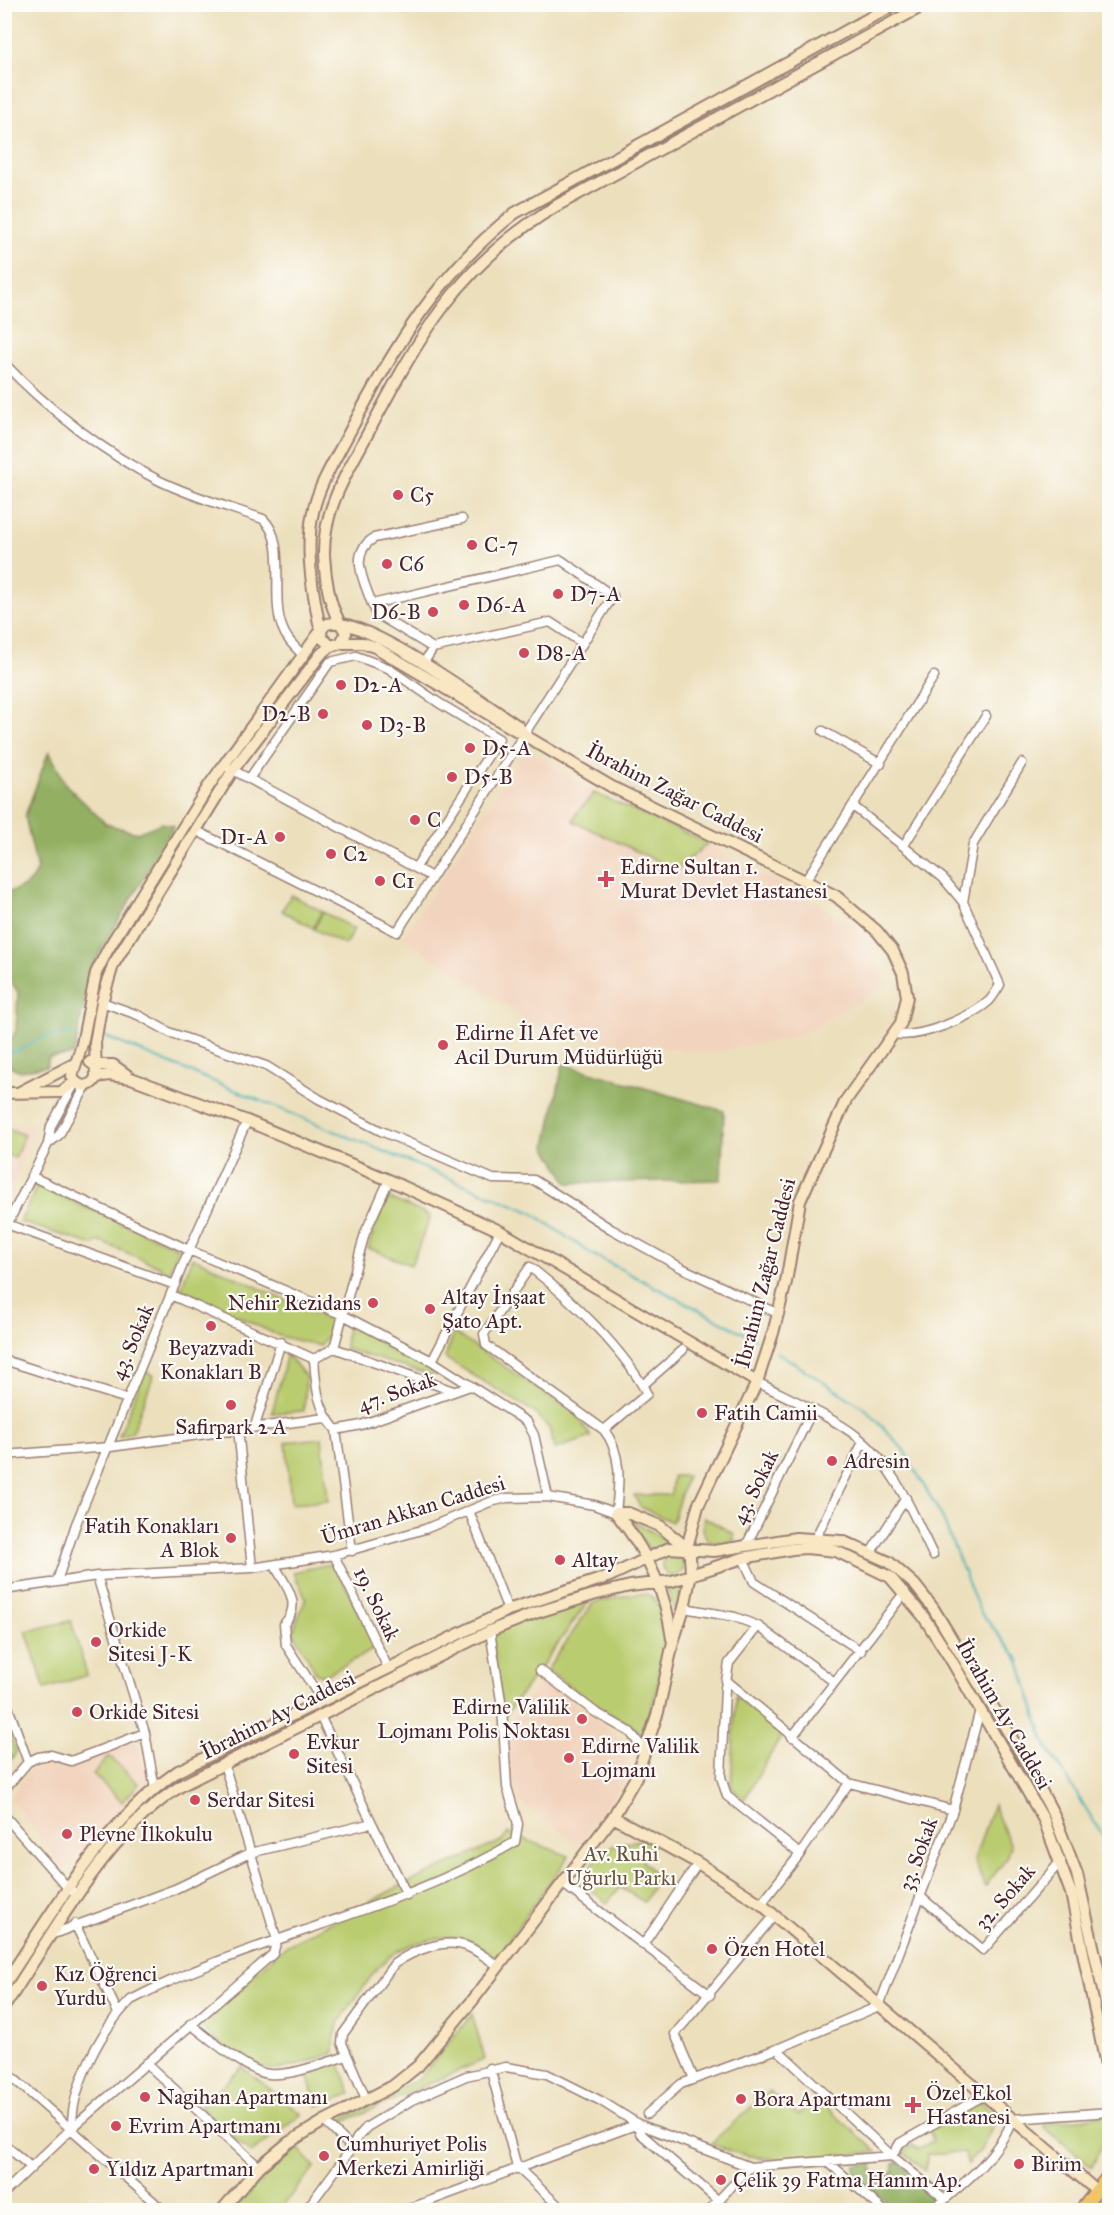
<svg xmlns="http://www.w3.org/2000/svg" width="1114" height="2215" font-family="'IM FELL Great Primer',serif">
	<style>
		.built { fill: #f2d4be }
		.green { fill: #bacc6f; stroke: #82764d; stroke-width: 1.5 }
		.forest { fill: #93b062; stroke: #6e6846; stroke-width: 1.5 }
		.lines { fill: none; stroke-linecap: round; stroke-linejoin: round }
		.stream { stroke: #3badb4; stroke-width: 2 }
		.minor-casing { stroke: #9b7f74; stroke-width: 11 }
		.secondary-casing { stroke: #9b7f74; stroke-width: 14 }
		.primary-casing { stroke: #9b7f74; stroke-width: 15 }
		.minor { stroke: #fff; stroke-width: 8 }
		.secondary { stroke: #f9e7c3; stroke-width: 10 }
		.primary { stroke: #f0c469; stroke-width: 12 }
		.poi-dot { fill: #d1495b; stroke: #fdfcf7; stroke-width: 2 }
		.labels { text-anchor: middle; dominant-baseline: central; stroke-width: 4.5; stroke-linejoin: round; paint-order: stroke }
		.poi-label { font-size: 21px; fill: #4a1f2b; stroke: #fdfcf7; text-anchor: start }
		.street-label { font-size: 21px; fill: #4a1f2b; stroke: #fdfcf7 }
		.park-label { font-size: 21px; fill: #6c533f; stroke: #fdfcf7 }
	</style>
	<rect width="100%" height="100%" fill="#fdfcf7"/>
	<filter id="ink" filterUnits="userSpaceOnUse"><feTurbulence type="fractalNoise" baseFrequency=".0167" numOctaves="2"/><feDisplacementMap in="SourceGraphic" scale="12" xChannelSelector="R" yChannelSelector="G"/><feConvolveMatrix kernelMatrix="1 2 1 2 8 2 1 2 1" color-interpolation-filters="sRGB"/></filter>
	<filter id="wash" filterUnits="userSpaceOnUse"><feTurbulence type="fractalNoise" baseFrequency=".008" numOctaves="4" result="noise"/><feDisplacementMap in="SourceGraphic" scale="24" xChannelSelector="R" yChannelSelector="G"/><feGaussianBlur stdDeviation="1.35" result="paint"/><feColorMatrix in="noise" values="0 0 0 0 0 0 0 0 0 0 0 0 0 0 0 0 0 1.4 0 .05"/><feComposite in="paint" operator="in"/></filter>
	<g filter="url(#wash)">
		<rect width="100%" height="100%" fill="#ecdfbc"/>
		<path class="built" d="M526,748L594,793L708,843L728,857L815,901L873,945L885,986L799,1036L711,1053L550,1035L403,938Z
			M5,1119L19,1125L36,1124L5,1208Z
			M544,1679L625,1742L629,1773L580,1844L513,1797L508,1724Z
			M138,1740L147,1780L64,1871L10,1797L32,1767L55,1760L68,1766Z"/>
		<path class="green" d="M594,793L708,843L679,868H672L573,821C577,808 587,804 594,793Z
			M291,895L322,911L313,928L282,911Z
			M323,912L354,929L345,945L314,929Z
			M5,1127L24,1135L15,1158L5,1154Z
			M37,1186L179,1248L167,1276L161,1273V1267L99,1241L93,1245L20,1222Z
			M386,1197L431,1216L411,1265L368,1248Z
			M192,1257L335,1323L320,1346L279,1336L181,1289Z
			M347,1323L434,1367L440,1372L437,1375H430L345,1349Z
			M454,1333L576,1414L591,1437L555,1449L549,1428L534,1412L445,1358Z
			M287,1354L306,1377L304,1411L272,1413Z
			M145,1371L154,1375L132,1432L119,1436Z
			M322,1438L328,1501L291,1504L286,1442Z
			M673,1476H687L672,1522L640,1507L634,1495H671Z
			M704,1517L734,1534V1540L714,1543L708,1541L702,1530Z
			M629,1521L630,1520L671,1542L650,1550Z
			M662 1565a11 11 0 1 1 22 0a11 11 0 1 1-22 0Z
			M334,1563L376,1648L324,1676L316,1673L293,1631L306,1598L293,1572Z
			M682,1585L677,1618L667,1588Z
			M632,1594C636,1594 643,1593 646,1594C656,1596 667,1615 667,1625C667,1641 658,1655 661,1672L645,1734L598,1707L547,1670L593,1603Z
			M593,1595L503,1719L490,1631Z
			M71,1621L87,1675L45,1689L26,1631Z
			M736,1696L782,1735L744,1800L731,1786Z
			M10,1731L16,1753L5,1767V1732Z
			M109,1756L139,1784L122,1802L93,1774Z
			M993,1805L1011,1846L1007,1858L985,1887L974,1860Z
			M509,1833L569,1856L515,1931L498,1960C489,1954 480,1945 471,1941C447,1931 405,1943 387,1959C375,1968 367,1983 358,1995C342,2017 333,2025 334,2053C317,2058 299,2066 281,2069C256,2074 215,2040 197,2024L286,1946L398,1887L502,1841Z
			M644,1840L653,1845L642,1861L658,1877L644,1902L620,1887L607,1903L582,1883C599,1849 606,1844 644,1840Z
			M472,2014L485,2059L341,2123L342,2119L419,2079Z
			M339,2061L351,2094L317,2106L306,2072Z
			M242,2067L302,2114L251,2153L200,2107Z
			M769,2091L798,2115L815,2097L877,2152C823,2156 761,2169 711,2143Z
			M977,2098L998,2117L980,2151L967,2164L965,2152L927,2155L926,2171L902,2152L913,2145L918,2149L933,2141L928,2126Z
			M1104,2115L1109,2118V2129L1092,2167L1044,2127L1045,2124Z
			M298,2148L315,2167L279,2210H233L270,2171Z"/>
		<path class="forest" d="M49,751L66,785L106,824L137,833L162,823L174,826L91,968L75,1050L72,1055L49,1057L47,1066L20,1071L5,1064L4,1040L9,1043L16,1031L18,992L5,973V892C19,891 32,884 37,869L25,816Z
			M563,1064L724,1111L721,1180L568,1183L546,1146Z
			M898,2161L937,2198L925,2210H896L855,2179V2166L872,2162L873,2173H894V2162Z"/>
		<g class="lines">
			<path class="stream" d="M101,1035L531,1212L590,1253L755,1339
				M4,1054L22,1049L42,1037L74,1033
				M777,1352L867,1410L903,1449L942,1517L980,1612L1018,1658L1045,1743L1110,1847"/>
		</g>
	</g>
	<g filter="url(#ink)">
		<g class="lines">
			<g class="minor-casing">
				<path id="minor" d="M4,363C46,408 106,454 160,481C193,497 229,507 263,519C288,541 270,596 282,627C286,639 295,647 304,656
					M372,604L377,614L433,648L550,622L582,643
					M423,664L433,648
					M823,731L881,764
					M229,768L432,877
					M249,779L330,662L356,656L388,668L439,703L499,739L416,867
					M853,806L943,878L963,902L1000,985C997,990 993,997 989,1001C971,1017 920,1039 896,1034
					M195,830L397,932L613,596L561,560L372,604C364,581 348,554 374,538L462,519
					M904,845L986,716
					M806,880L934,676
					M963,902L973,844L1022,763
					M102,1002L138,1015L171,1033L266,1066L319,1099L381,1131L493,1179L534,1180L611,1229L682,1268L779,1314
					M48,1144L59,1135L86,1086
					M31,1176L189,1250L343,1315L432,1361L527,1422L534,1435L548,1497
					M4,1223L175,1285
					M4,1231L48,1144L51,1126L75,1083
					M530,1267C570,1298 624,1349 647,1394L604,1430L486,1345L484,1334Z
					M171,1295L314,1359C316,1387 317,1408 336,1430L352,1551
					M334,1348L365,1233L389,1180
					M314,1359L334,1348L453,1391
					M4,1360L127,1399
					M432,1361L500,1231
					M757,1382C788,1398 833,1417 859,1438C895,1467 913,1514 933,1555
					M643,1385L683,1350
					M255,1426L281,1342
					M238,1428L252,1568
					M336,1430L361,1425L470,1386
					M4,1455L110,1447L325,1418
					M469,1511L508,1610
					M816,1537L863,1442
					M746,1546L812,1411
					M871,1552L906,1498
					M334,1555L388,1668
					M743,1558L754,1582L861,1651
					M275,1566C286,1586 303,1604 284,1624L286,1645L321,1699
					M97,1576L145,1733L155,1789
					M57,1581L76,1524L189,1250L247,1121
					M4,1590L97,1576L252,1568L334,1555L425,1529L490,1502L507,1498L548,1497L594,1505L616,1513C619,1484 623,1454 604,1430
					M684,1608L735,1617L758,1626L833,1681
					M758,1626L729,1663L725,1688L721,1777L727,1796L800,1854
					M540,1670L595,1712L630,1732L646,1752
					M726,1680L849,1783
					M4,1696L28,1762
					M320,1716L407,1895
					M792,1737L905,1592
					M4,1790L28,1762L38,1757L51,1755L71,1761L145,1733
					M4,1815L68,1888L78,1895
					M562,1883L710,1995
					M922,1898L983,1950L1061,1861
					M761,1904L800,1854L849,1783L953,1810
					M75,1924L118,2013
					M53,1934L175,1889L250,1853L372,1823
					M643,1945L698,1863
					M190,2024C207,2036 249,2073 269,2074C294,2076 323,2063 347,2056
					M777,2049L892,2156L900,2143L983,2096
					M146,2063L259,2167
					M490,2068L517,2167L563,2210
					M4,2070L163,2210
					M694,2079L675,2034L774,1916
					M366,2099L342,2043L343,2034L394,1964C412,1951 444,1938 466,1946C477,1950 488,1959 498,1966
					M647,2114L681,2084L777,2049L879,2006L953,1810L980,1710
					M72,2128L273,1954L277,1940L224,1764
					M4,2144L32,2168
					M352,2148L357,2138L367,2127L412,2100L466,2076L506,2067L547,2074L601,2101L638,2124L750,2167L892,2156L945,2199
					M827,2161L883,2210
					M4,2193L72,2128C71,2087 101,2029 131,2000C254,1936 395,1913 515,1842L518,1824L507,1787L502,1707L490,1631
					M306,2210L352,2148L324,2121
					M405,2210L638,2124L640,2133L729,2210
					M709,2210L750,2167
					M932,2210C963,2184 997,2158 1013,2119L1110,2112"/>
			</g>
			<g class="secondary-casing">
				<path id="secondary" d="M341,643L346,633C344,628 341,626 339,621C329,604 325,575 324,555C323,509 348,471 368,433C420,335 458,265 556,206L926,4
					M331,646L322,638C314,598 304,554 313,512C319,484 336,458 349,433C394,347 438,274 515,213L895,4
					M523,733L518,726C487,706 355,608 325,625L210,784L108,949L96,973L82,1044L72,1076C77,1088 89,1089 96,1078L95,1043L102,1002L113,965L233,770L321,654L331,646L341,643H363L375,647L612,787L836,896L877,931L893,951L903,973L907,997L901,1023L846,1100L800,1201L786,1282L773,1333L757,1382L698,1506L687,1548
					M90,1062L94,1065H113L127,1075
					M96,1077L109,1075L131,1078L247,1121L389,1180L500,1231L757,1382
					M20,1092L76,1063
					M4,1093L61,1092L75,1082
					M616,1513C646,1550 666,1591 672,1639
					M613,1817L698,1863L761,1904L1098,2192
					M4,1985C54,1910 102,1824 178,1771L508,1610L610,1576L669,1548L714,1551L796,1538L842,1541L889,1562L915,1585L933,1608L1022,1755L1054,1815L1077,1874L1110,2022
					M4,2007C55,1932 105,1832 184,1784L490,1631L535,1613L593,1595L630,1586L672,1581L743,1558L792,1549L806,1548L836,1551L890,1577L923,1616L950,1658L1044,1820L1071,1893L1110,2085
					M222,2210L259,2167L288,2143L324,2121L393,2086L418,2066L473,2000L613,1817L636,1777L658,1712L673,1642L684,1608L691,1574L690,1556L687,1548L660,1526L628,1513H616"/>
			</g>
			<g class="primary-casing">
				<path id="primary" d="M1081,2210L1110,2174
					M1109,2210H1110"/>
			</g>
			<use href="#minor" class="minor"/>
			<use href="#secondary" class="secondary"/>
			<use href="#primary" class="primary"/>
		</g>
	</g>
	<g class="poi-dot">
		<circle cx="398" cy="495" r="6"/>
		<circle cx="472" cy="545" r="6"/>
		<circle cx="387" cy="564" r="6"/>
		<circle cx="558" cy="594" r="6"/>
		<circle cx="464" cy="605" r="6"/>
		<circle cx="433" cy="612" r="6"/>
		<circle cx="524" cy="653" r="6"/>
		<circle cx="341" cy="685" r="6"/>
		<circle cx="323" cy="714" r="6"/>
		<circle cx="367" cy="725" r="6"/>
		<circle cx="470" cy="748" r="6"/>
		<circle cx="452" cy="777" r="6"/>
		<circle cx="415" cy="820" r="6"/>
		<circle cx="280" cy="837" r="6"/>
		<circle cx="331" cy="854" r="6"/>
		<path d="M603 870h6v6h6v6h-6v6h-6v-6h-6v-6h6z"/>
		<circle cx="380" cy="881" r="6"/>
		<circle cx="443" cy="1045" r="6"/>
		<circle cx="373" cy="1303" r="6"/>
		<circle cx="430" cy="1309" r="6"/>
		<circle cx="211" cy="1326" r="6"/>
		<circle cx="231" cy="1405" r="6"/>
		<circle cx="702" cy="1413" r="6"/>
		<circle cx="832" cy="1461" r="6"/>
		<circle cx="231" cy="1538" r="6"/>
		<circle cx="560" cy="1560" r="6"/>
		<circle cx="96" cy="1642" r="6"/>
		<circle cx="77" cy="1712" r="6"/>
		<circle cx="582" cy="1719" r="6"/>
		<circle cx="294" cy="1754" r="6"/>
		<circle cx="569" cy="1758" r="6"/>
		<circle cx="195" cy="1800" r="6"/>
		<circle cx="67" cy="1834" r="6"/>
		<circle cx="712" cy="1949" r="6"/>
		<circle cx="42" cy="1986" r="6"/>
		<circle cx="145" cy="2097" r="6"/>
		<circle cx="741" cy="2099" r="6"/>
		<path d="M910 2096h6v6h6v6h-6v6h-6v-6h-6v-6h6z"/>
		<circle cx="116" cy="2126" r="6"/>
		<circle cx="324" cy="2156" r="6"/>
		<circle cx="1019" cy="2164" r="6"/>
		<circle cx="94" cy="2169" r="6"/>
		<circle cx="721" cy="2180" r="6"/>
	</g>
	<g class="labels">
		<g class="poi-label">
			<text x="410" y="495">C5</text>
			<text x="484" y="545">C-7</text>
			<text x="399" y="564">C6</text>
			<text x="570" y="594">D7-A</text>
			<text x="476" y="605">D6-A</text>
			<text x="421" y="612" text-anchor="end">D6-B</text>
			<text x="536" y="653">D8-A</text>
			<text x="353" y="685">D2-A</text>
			<text x="311" y="714" text-anchor="end">D2-B</text>
			<text x="379" y="725">D3-B</text>
			<text x="482" y="748">D5-A</text>
			<text x="464" y="777">D5-B</text>
			<text x="427" y="820">C</text>
			<text x="268" y="837" text-anchor="end">D1-A</text>
			<text x="343" y="854">C2</text>
			<text x="620" y="867">Edirne Sultan 1.<tspan x="620" dy="24">Murat Devlet Hastanesi</tspan></text>
			<text x="392" y="881">C1</text>
			<text x="455" y="1033">Edirne İl Afet ve<tspan x="455" dy="24">Acil Durum Müdürlüğü</tspan></text>
			<text x="442" y="1297">Altay İnşaat<tspan x="442" dy="24">Şato Apt.</tspan></text>
			<text x="361" y="1303" text-anchor="end">Nehir Rezidans</text>
			<text x="211" y="1348" text-anchor="middle">Beyazvadi<tspan x="211" dy="24">Konakları B</tspan></text>
			<text x="714" y="1413">Fatih Camii</text>
			<text x="231" y="1427" text-anchor="middle">Safirpark 2 A</text>
			<text x="844" y="1461">Adresin</text>
			<text x="219" y="1526" text-anchor="end">Fatih Konakları<tspan x="219" dy="24">A Blok</tspan></text>
			<text x="572" y="1560">Altay</text>
			<text x="108" y="1630">Orkide<tspan x="108" dy="24">Sitesi J-K</tspan></text>
			<text x="570" y="1707" text-anchor="end">Edirne Valilik<tspan x="570" dy="24">Lojmanı Polis Noktası</tspan></text>
			<text x="89" y="1712">Orkide Sitesi</text>
			<text x="306" y="1742">Evkur<tspan x="306" dy="24">Sitesi</tspan></text>
			<text x="581" y="1746">Edirne Valilik<tspan x="581" dy="24">Lojmanı</tspan></text>
			<text x="207" y="1800">Serdar Sitesi</text>
			<text x="79" y="1834">Plevne İlkokulu</text>
			<text x="724" y="1949">Özen Hotel</text>
			<text x="54" y="1974">Kız Öğrenci<tspan x="54" dy="24">Yurdu</tspan></text>
			<text x="926" y="2093">Özel Ekol<tspan x="926" dy="24">Hastanesi</tspan></text>
			<text x="157" y="2097">Nagihan Apartmanı</text>
			<text x="753" y="2099">Bora Apartmanı</text>
			<text x="128" y="2126">Evrim Apartmanı</text>
			<text x="336" y="2144">Cumhuriyet Polis<tspan x="336" dy="24">Merkezi Amirliği</tspan></text>
			<text x="1031" y="2164">Birim</text>
			<text x="106" y="2169">Yıldız Apartmanı</text>
			<text x="733" y="2180">Çelik 39 Fatma Hanım Ap.</text>
		</g>
		<g class="street-label">
			<text transform="translate(675 793) rotate(27)">İbrahim Zağar Caddesi</text>
			<text transform="translate(765 1273) rotate(-76)">İbrahim Zağar Caddesi</text>
			<text transform="translate(132 1342) rotate(-67)">43. Sokak</text>
			<text transform="translate(397 1392) rotate(-20)">47. Sokak</text>
			<text transform="translate(755 1487) rotate(-64)">43. Sokak</text>
			<text transform="translate(413 1510) rotate(-17)">Ümran Akkan Caddesi</text>
			<text transform="translate(377 1604) rotate(64)">19. Sokak</text>
			<text transform="translate(1004 1714) rotate(60)">İbrahim Ay Caddesi</text>
			<text transform="translate(278 1715) rotate(-27)">İbrahim Ay Caddesi</text>
			<text transform="translate(918 1854) rotate(-70)">33. Sokak</text>
			<text transform="translate(1005 1897) rotate(-49)">32. Sokak</text>
		</g>
		<g class="park-label">
			<text x="621" y="1854">Av. Ruhi<tspan x="621" dy="24">Uğurlu Parkı</tspan></text>
		</g>
	</g>
	<rect width="1114" height="2215" fill="none" stroke="#fdfcf7" stroke-width="24"/>
</svg>
